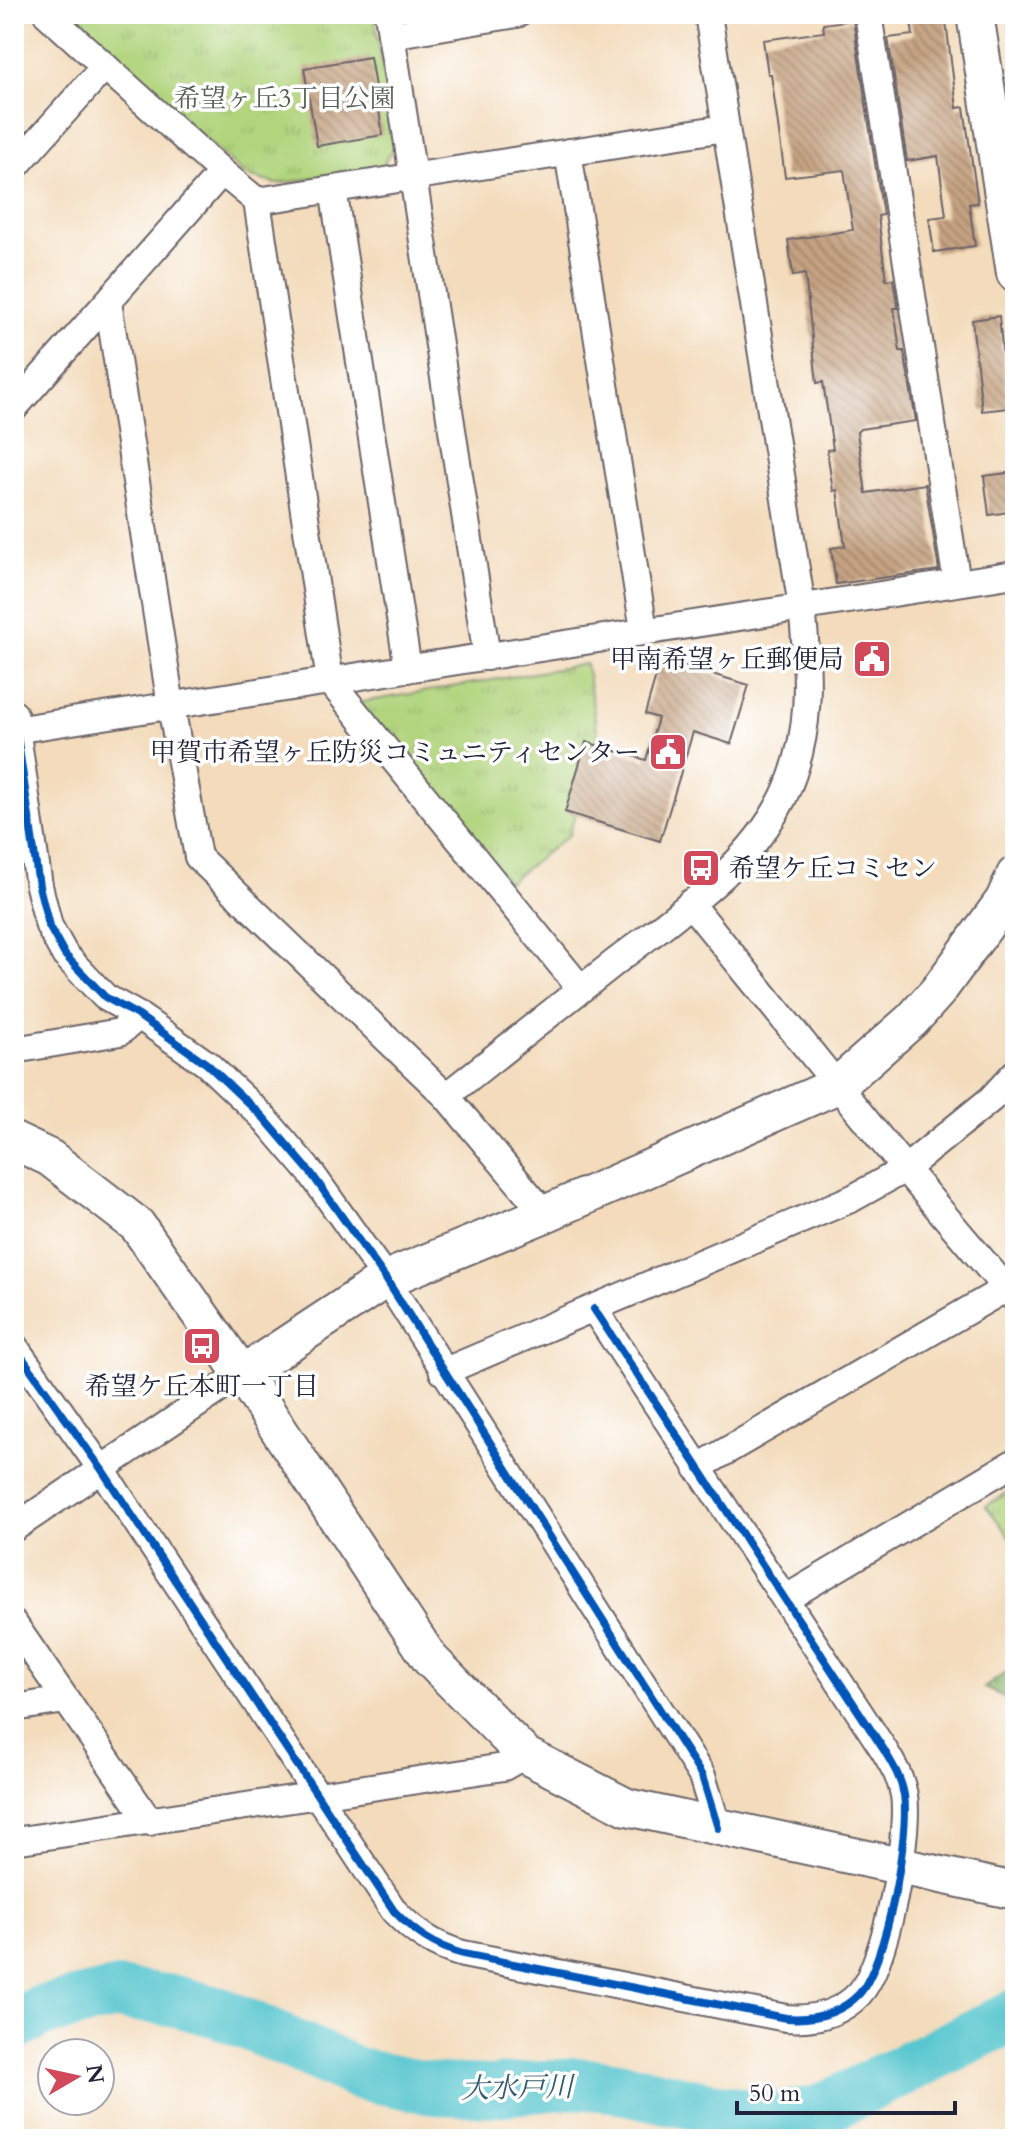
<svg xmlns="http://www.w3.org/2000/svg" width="1029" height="2153" font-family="Cardo,'Noto Serif JP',serif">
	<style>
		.forest { fill: url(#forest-crowns); stroke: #576c54; stroke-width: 2 }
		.park { fill: url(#park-tufts); stroke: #6a7b5c; stroke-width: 2 }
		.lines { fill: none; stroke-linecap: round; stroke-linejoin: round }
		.river { stroke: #59c6cf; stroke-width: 52 }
		.building { fill: url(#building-back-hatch) }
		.street-casing { stroke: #6b6368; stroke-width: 30 }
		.secondary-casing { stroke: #6b6368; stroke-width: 40 }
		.street { stroke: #fff; stroke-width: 26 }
		.secondary { stroke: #fff; stroke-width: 36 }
		.cycleway-casing { stroke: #fff; stroke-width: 13 }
		.cycleway { stroke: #0057b8; stroke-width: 8 }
		.labels { text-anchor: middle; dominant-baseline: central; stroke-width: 7; stroke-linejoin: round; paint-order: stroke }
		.park-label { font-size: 26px; fill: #546052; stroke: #fff }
		.poi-label { font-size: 26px; fill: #22223b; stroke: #fff; text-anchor: end }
		.water-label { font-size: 28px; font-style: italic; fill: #355b6f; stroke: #fff }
	</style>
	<defs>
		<pattern id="forest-crowns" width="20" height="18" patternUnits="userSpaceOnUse" patternTransform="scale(2)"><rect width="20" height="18" fill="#8cb66c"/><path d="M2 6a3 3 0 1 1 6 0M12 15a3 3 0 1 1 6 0" fill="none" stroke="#72945a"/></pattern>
		<pattern id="park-tufts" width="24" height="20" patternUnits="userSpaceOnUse" patternTransform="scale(2)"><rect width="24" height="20" fill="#b1d47d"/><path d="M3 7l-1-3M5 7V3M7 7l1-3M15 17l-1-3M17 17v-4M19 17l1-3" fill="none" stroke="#98b66d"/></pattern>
		<pattern id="building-back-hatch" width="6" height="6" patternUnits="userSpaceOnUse" patternTransform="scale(2)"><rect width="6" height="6" fill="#c5a281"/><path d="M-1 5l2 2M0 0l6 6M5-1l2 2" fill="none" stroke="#a0846b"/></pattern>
	</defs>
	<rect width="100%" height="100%" fill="#fff"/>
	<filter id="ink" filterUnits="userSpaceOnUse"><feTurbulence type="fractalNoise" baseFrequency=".0125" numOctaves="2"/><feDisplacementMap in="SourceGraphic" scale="16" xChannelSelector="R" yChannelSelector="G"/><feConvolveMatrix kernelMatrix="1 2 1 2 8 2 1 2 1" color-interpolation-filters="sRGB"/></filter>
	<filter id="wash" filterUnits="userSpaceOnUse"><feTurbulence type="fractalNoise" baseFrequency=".006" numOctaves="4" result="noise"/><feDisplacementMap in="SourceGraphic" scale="32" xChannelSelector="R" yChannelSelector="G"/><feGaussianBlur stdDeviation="1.8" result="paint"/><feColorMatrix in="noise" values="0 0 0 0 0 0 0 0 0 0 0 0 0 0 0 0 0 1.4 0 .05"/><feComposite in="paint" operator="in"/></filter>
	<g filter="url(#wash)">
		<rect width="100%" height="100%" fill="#f3dbbb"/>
		<path class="forest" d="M1015,1666V1702L984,1688Z"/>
		<path class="park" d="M64,14H374L395,146L381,168L276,184L245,175Z
			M586,664L598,737L569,835L508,882L357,703Z
			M1015,1488V1543L986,1506Z"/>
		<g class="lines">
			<path class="river" d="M14,2026L39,2012L117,1994L176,2001L221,2013L359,2074L435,2089L493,2091L574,2083L613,2086L767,2120L819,2111L1015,2015"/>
		</g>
		<g id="blocks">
			<path class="building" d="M910,14H945L957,108L964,107L978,203L969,204L975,246L934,252L929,218L946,216L938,156L907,161L888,38L913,35Z
				M853,20L883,215L878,216L886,280L893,279L898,308H894L900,351H904L916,421L860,429L857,432L866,493L925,484L939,570L836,584L831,548L845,546L837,490L833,491L827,450L833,449L823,382L817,383L805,274L793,276L788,240L853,230L844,170L785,177L771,74H768L763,40L824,32L823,24Z
				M370,57L383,135L317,146L304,68Z
				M999,316L1008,408L982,411L972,320Z
				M1015,472V511L989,515L984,476Z
				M661,659L749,685L731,744L693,732L660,841L565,812L586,742L646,760L658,718L645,714Z"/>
		</g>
	</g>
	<g filter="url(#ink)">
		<use href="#blocks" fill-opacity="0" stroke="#6b6368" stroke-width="2"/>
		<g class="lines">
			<g class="street-casing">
				<path id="street" d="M47,14L222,172L257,201L725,128
					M388,14L487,657
					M868,14L957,583
					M391,35L517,14
					M568,152L644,630
					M14,168L105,66
					M333,189L408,669
					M257,201L330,681L581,989
					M108,302L171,706L198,857L446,1096L545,1214
					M14,408L222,172
					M14,714L39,886L49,926L65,955L105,997L139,1016L207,1064L263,1117L311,1173L386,1279L702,1776L718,1828
					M14,730L1015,574
					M690,903L905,1169L1015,1299
					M14,1050L120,1032L139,1016
					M446,1096C502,1052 558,1007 614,963C674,916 748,869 783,798C813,736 809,673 802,607L708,14
					M14,1346L102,1470L394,1911C414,1932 434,1946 463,1954L786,2018C813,2020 839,2015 859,1994C886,1965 910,1834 904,1795C901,1778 893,1765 884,1750L594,1309
					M443,1372L853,1198L905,1169L991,1099L1015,1073
					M697,1468L1015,1283
					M14,1528L242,1374
					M785,1599L1015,1462
					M14,1624L150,1822
					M14,1708L65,1700
					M14,1841L504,1767L525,1755"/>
			</g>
			<g class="secondary-casing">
				<path id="secondary" d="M975,14L1015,273
					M14,1141L50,1158L137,1225L242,1374L430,1659L525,1755L627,1807L1015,1891
					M242,1374L386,1279L545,1214L838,1085L912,1020L938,991L1004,900L1015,875"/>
			</g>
			<use href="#street" class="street"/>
			<use href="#secondary" class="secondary"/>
			<g class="cycleway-casing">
				<path id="cycleway" d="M14,714L39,886L49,926L65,955L105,997L139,1016L207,1064L263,1117L311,1173L386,1279L702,1776L718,1828
					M14,1346L102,1470L394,1911C414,1932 434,1946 463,1954L786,2018C813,2020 839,2015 859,1994C886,1965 910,1834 904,1795C901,1778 893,1765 884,1750L594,1309"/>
			</g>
			<use href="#cycleway" class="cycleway"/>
		</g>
	</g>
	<defs>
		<g id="civic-square" transform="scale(2)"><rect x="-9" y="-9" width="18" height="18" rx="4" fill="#d1495b" stroke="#fff"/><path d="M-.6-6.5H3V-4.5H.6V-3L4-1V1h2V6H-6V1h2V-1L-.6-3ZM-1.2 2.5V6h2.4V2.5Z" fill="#fff"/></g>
		<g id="bus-square" transform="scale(2)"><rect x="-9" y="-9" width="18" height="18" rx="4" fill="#d1495b" stroke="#fff"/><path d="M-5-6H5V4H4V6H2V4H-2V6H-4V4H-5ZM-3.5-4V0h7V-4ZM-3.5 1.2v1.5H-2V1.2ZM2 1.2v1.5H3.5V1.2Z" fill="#fff"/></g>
	</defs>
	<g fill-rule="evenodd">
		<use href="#civic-square" x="872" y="659"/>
		<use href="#civic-square" x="668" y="752"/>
		<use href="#bus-square" x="701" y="868"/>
		<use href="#bus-square" x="202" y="1346"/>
	</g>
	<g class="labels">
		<g class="park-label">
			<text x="285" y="98">希望ヶ丘3丁目公園</text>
		</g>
		<g class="poi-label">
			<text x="844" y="659">甲南希望ヶ丘郵便局</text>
			<text x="640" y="752">甲賀市希望ヶ丘防災コミュニティセンター</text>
			<text x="729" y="868" text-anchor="start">希望ケ丘コミセン</text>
			<text x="202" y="1386" text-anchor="middle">希望ケ丘本町一丁目</text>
		</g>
		<g class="water-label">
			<text transform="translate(517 2088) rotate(-1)">大水戸川</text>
		</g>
	</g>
	<rect width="1029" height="2153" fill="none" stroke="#fff" stroke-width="48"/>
	<g transform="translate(76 2077) rotate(81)"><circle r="38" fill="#ffffff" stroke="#a7a7b1" stroke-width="2"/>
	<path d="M0-6L14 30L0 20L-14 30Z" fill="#d1495b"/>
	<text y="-12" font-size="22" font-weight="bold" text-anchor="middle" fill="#22223b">N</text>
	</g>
	<path d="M737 2101v12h218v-12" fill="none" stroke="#22223b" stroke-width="4"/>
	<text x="749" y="2101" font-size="24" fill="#22223b" stroke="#ffffff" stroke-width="6" paint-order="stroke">50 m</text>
</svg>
